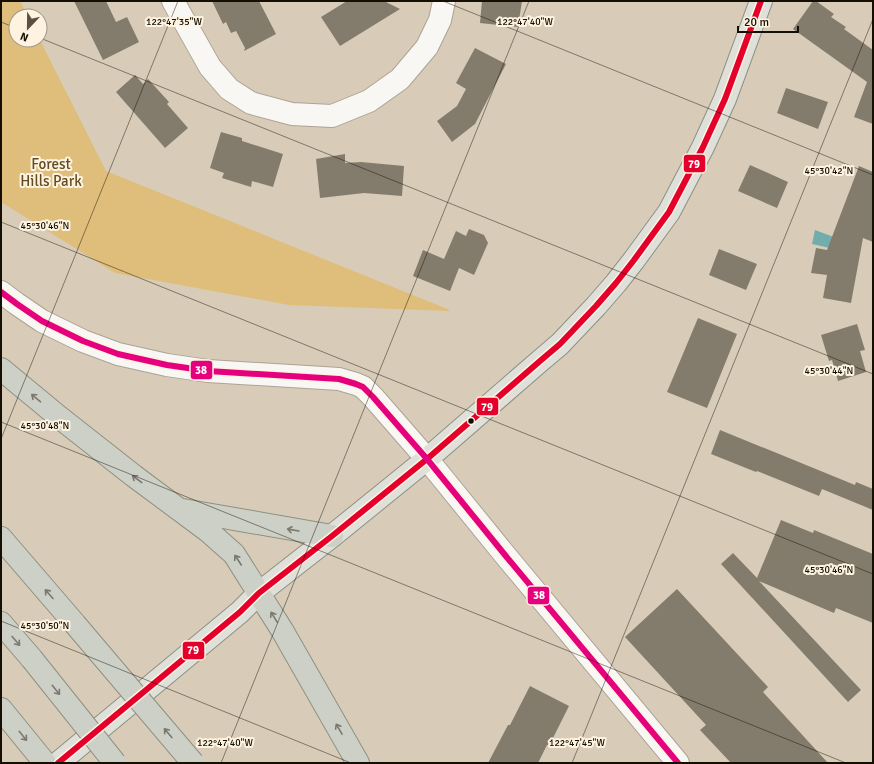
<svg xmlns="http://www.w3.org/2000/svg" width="874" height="764" font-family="Signika,sans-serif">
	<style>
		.green { fill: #dfbe7b }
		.water { fill: #72acac }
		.building { fill: #837c6d }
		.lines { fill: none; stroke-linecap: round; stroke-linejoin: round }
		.minor-casing { stroke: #aca394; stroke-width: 24 }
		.major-casing { stroke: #8f9080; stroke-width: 24 }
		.highway-casing { stroke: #8f9080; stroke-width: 24 }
		.minor { stroke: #f9f7f4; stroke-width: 22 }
		.major { stroke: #dfe0d9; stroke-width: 22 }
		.highway { stroke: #ccd0c7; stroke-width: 22 }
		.highway-bridge-casing { stroke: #8f9080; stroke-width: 24; stroke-linecap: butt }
		.highway-bridge { stroke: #ccd0c7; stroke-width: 22 }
		.bus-1-casing { stroke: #fdf3e0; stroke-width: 9 }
		.bus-2-casing { stroke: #fdf3e0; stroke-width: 9 }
		.bus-1 { stroke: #e4002b; stroke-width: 6 }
		.bus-2 { stroke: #e5007d; stroke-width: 6 }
		.oneway { stroke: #7a796f }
		.ticks { fill: none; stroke: #150e03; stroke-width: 1; stroke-opacity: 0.45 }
		.bus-dot { fill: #150e03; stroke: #fdf3e0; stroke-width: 1.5 }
		.labels { text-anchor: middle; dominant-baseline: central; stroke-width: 4; stroke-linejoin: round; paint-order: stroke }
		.park-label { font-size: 15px; fill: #634c20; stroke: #fdf3e0 }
		.ticks-label { font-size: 10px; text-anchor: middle; fill: #150e03; stroke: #fdf3e0; stroke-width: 4; stroke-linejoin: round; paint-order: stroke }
		.line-badge { stroke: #fdf3e0; stroke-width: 1.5 }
		.badge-label { font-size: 11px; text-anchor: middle; font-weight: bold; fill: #fff }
	</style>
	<rect width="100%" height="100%" fill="#d8ccb9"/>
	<path class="green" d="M1,1H20L28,16H16V40H40L106,171L450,310L448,311L289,305L115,273L1,202Z"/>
	<path class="water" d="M815,230L847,242L843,251L812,244Z"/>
	<path class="building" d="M74,1H106L116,22L127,17L139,42L103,60Z
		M212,1H259L276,34L244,51L245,48L236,31L231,33L226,22L223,24Z
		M347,1H384L400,9L340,46L321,17Z
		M482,1H522L518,27L480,23Z
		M813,1H816L834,14L831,17L846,27L844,29L873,50V124L854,117L867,82L793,29Z
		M475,48L506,64L475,124L452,142L437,121L457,106L466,89L456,83Z
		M135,75L143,84L148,79L169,102L167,104L188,128L165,148L116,92Z
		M786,88L828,102L818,129L777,113Z
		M221,132L242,138V141L283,154L273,187L252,181L251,187L222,178L224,173L210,168Z
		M345,154V163L361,162L404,166L402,196L364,193L320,198L316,159Z
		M750,165L788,182L777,208L738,191Z
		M859,166L873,172V242L863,238L851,303L823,298L827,275L811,273L816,248L827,250Z
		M469,229L484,235L488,243L474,275L459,268L450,291L413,276L423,250L444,259L456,231L466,236Z
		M719,249L757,264L746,290L709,275Z
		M698,318L737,334L707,408L667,392Z
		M857,324L865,350L860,351L866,372L838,381L832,360L829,361L821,335Z
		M720,430L855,485L856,482L873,489V510L822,489L819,496L757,471L756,472L711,454Z
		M781,520L813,533L814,530L873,554V623L836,608L834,613L759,581L861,690L848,702L721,564L733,553L757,578Z
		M677,589L768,687L763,692L828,763H731L700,730L706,725L625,637Z
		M530,686L569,706L549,746L547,745L538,763H488L508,725H510Z"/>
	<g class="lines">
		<g class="minor-casing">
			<path id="minor" d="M173,1L210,67L229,89L251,103L292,114L332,116L369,101L400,79L427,47L440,20L444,1
				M1,292L17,304L42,321L83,341L118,354L167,365L208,371L339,379L356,384L363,387L373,397L427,459L505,555L678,763"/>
		</g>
		<g class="major-casing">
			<path id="major" d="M58,763L240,612L259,593L332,536L427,459L540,361L560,344L596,306L616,283L634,260L669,212L703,147L725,99L761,1"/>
		</g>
		<g class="highway-casing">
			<path id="highway" d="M1,369L59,417L134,476L208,531L234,554L282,630L358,763
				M183,510L332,536
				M1,538L75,624
				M1,623L32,659
				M1,709L45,763"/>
		</g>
		<use href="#minor" class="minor"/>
		<use href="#major" class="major"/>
		<use href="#highway" class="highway"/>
		<g class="highway-bridge-casing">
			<path id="highway-bridge" d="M75,624L193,763
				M32,659L115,763"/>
		</g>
		<use href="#highway-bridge" class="highway-bridge"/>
		<g class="bus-1-casing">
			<path id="bus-1" d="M58,763L240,612L259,593L332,536L427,459L540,361L560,344L596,306L616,283L634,260L669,212L703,147L725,99L761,1"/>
		</g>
		<g class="bus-2-casing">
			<path id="bus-2" d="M1,292L17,304L42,321L83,341L118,354L167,365L208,371L339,379L356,384L363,387L373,397L427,459L505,555L678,763"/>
		</g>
		<use href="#bus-1" class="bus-1"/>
		<use href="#bus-2" class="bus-2"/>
	</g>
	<defs><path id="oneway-shaft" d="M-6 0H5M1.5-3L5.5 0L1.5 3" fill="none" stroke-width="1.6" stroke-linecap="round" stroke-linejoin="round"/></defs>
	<g class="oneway">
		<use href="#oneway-shaft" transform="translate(36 398) rotate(-140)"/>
		<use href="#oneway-shaft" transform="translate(137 479) rotate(-143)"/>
		<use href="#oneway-shaft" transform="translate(293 530) rotate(-170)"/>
		<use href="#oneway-shaft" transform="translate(238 560) rotate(-123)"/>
		<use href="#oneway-shaft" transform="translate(49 594) rotate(-131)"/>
		<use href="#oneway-shaft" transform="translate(274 617) rotate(-122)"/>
		<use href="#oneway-shaft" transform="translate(16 641) rotate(50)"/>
		<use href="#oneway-shaft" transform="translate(56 690) rotate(51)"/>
		<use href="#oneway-shaft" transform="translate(339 729) rotate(-120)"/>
		<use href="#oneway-shaft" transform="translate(168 733) rotate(-130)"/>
		<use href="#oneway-shaft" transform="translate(23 736) rotate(51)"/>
	</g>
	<path class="ticks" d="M443,1L873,175M1,22L16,28M40,38L873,374M1,222L873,574M1,422L846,763M1,439L178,1M1,621L351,763M221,763L529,1M572,763L873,19"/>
	<circle class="bus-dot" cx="471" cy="421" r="3.5"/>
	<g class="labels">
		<g class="park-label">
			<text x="51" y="164">Forest<tspan x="51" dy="17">Hills Park</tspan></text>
		</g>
	</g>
	<g class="ticks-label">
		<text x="174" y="25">122°47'35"W</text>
		<text x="525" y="25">122°47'40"W</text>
		<text x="829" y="174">45°30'42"N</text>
		<text x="45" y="229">45°30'46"N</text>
		<text x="829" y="374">45°30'44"N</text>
		<text x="45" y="429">45°30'48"N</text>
		<text x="829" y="573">45°30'46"N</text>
		<text x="45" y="629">45°30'50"N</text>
		<text x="225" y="746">122°47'40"W</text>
		<text x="577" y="746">122°47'45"W</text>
	</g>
	<g class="line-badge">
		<rect x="683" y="154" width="23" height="19" rx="4" fill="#e4002b"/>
		<rect x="190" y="360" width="23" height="20" rx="4" fill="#e5007d"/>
		<rect x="476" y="397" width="23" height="19" rx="4" fill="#e4002b"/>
		<rect x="527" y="586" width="23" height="19" rx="4" fill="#e5007d"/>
		<rect x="182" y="641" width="23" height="19" rx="4" fill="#e4002b"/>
	</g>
	<g class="badge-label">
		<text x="694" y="168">79</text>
		<text x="201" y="374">38</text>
		<text x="487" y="411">79</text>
		<text x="539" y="599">38</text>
		<text x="193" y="654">79</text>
	</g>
	<rect width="874" height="764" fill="none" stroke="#150e03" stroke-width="4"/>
	<g transform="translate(28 28) rotate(202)"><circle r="19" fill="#fdf3e0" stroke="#a09788"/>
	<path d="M0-3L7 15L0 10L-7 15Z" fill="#595043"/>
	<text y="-6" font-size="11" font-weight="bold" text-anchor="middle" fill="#150e03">N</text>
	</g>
	<path d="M738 26v6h60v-6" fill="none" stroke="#150e03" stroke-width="2"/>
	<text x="744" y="26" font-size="12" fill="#150e03" stroke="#fdf3e0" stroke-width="3" paint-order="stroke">20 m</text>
</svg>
